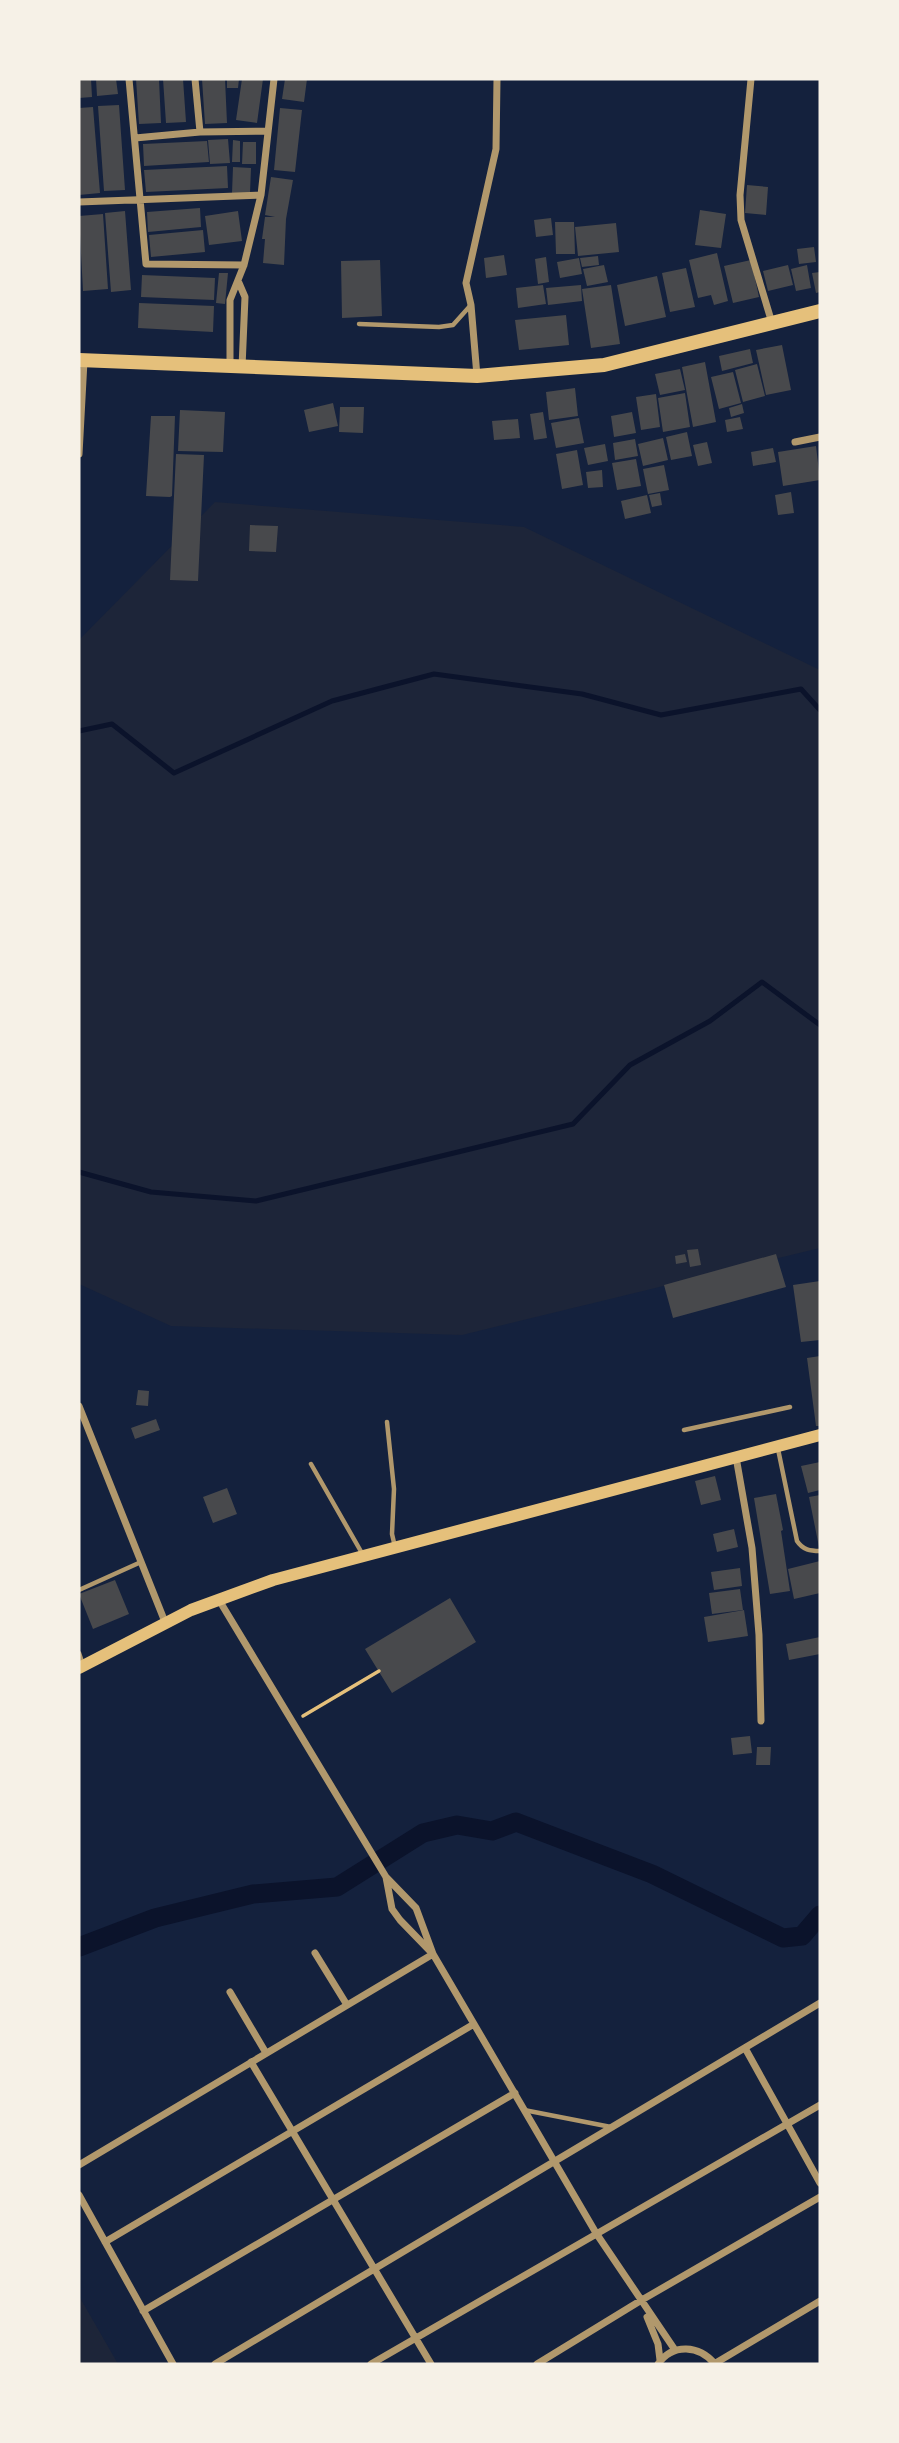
<svg xmlns="http://www.w3.org/2000/svg" width="899" height="2443" font-family="Rubik,sans-serif">
	<style>
		.green { fill: #1d2539 }
		.lines { fill: none; stroke-linecap: round; stroke-linejoin: round }
		.stream { stroke: #0b132b; stroke-width: 5 }
		.canal { stroke: #0b132b; stroke-width: 19 }
		.building { fill: #48494c }
		.path { stroke: #e5c07b; stroke-width: 3.5 }
		.service { stroke: #b1986c; stroke-width: 4.5 }
		.minor { stroke: #b1986c; stroke-width: 7 }
		.secondary { stroke: #e5c07b; stroke-width: 12 }
		.primary { stroke: #e5c07b; stroke-width: 14 }
	</style>
	<rect width="100%" height="100%" fill="#14213d"/>
	<path class="green" d="M215,502L524,527L820,670V1248L462,1335L171,1326L79,1284V640Z
		M79,2296L118,2364H79Z"/>
	<g class="lines">
		<path class="stream" d="M79,731L112,724L174,773L332,701L434,674L582,694L661,715L801,689L820,710
			M79,1172L151,1192L256,1201L573,1124L630,1065L710,1021L762,982L820,1025"/>
		<path class="canal" d="M79,1947L155,1918L253,1894L337,1887L423,1833L457,1825L492,1831L516,1822L652,1874L783,1938L802,1936L820,1915"/>
	</g>
	<path class="building" d="M79,79H91L92,97L79,98Z
		M96,79H116L118,94L97,96Z
		M136,79H159L161,123L139,124Z
		M163,79H183L186,122L166,123Z
		M202,79H225L227,123L205,124Z
		M227,79H239L238,88H227Z
		M242,79H263L257,123L236,120Z
		M285,79H307L304,102L282,99Z
		M119,105L125,190L104,191L98,106Z
		M93,107L100,193L79,195V108Z
		M280,108L302,110L295,172L274,170Z
		M228,139L230,163L210,164L208,140Z
		M233,140L240,141V162H232Z
		M207,141L209,162L144,166L143,144Z
		M243,142H256V164H242Z
		M227,166L228,188L146,192L144,170Z
		M233,167L251,168L250,193H232Z
		M271,177L293,180L286,219L284,265L263,263L265,239H262L265,217H275L265,215Z
		M747,185L768,187L766,215L745,213Z
		M200,208L201,227L148,232L147,212Z
		M700,210L726,214L721,248L695,245Z
		M125,211L131,290L111,292L105,213Z
		M238,211L242,241L209,245L205,216Z
		M103,214L108,289L83,291L79,216Z
		M551,218L553,235L536,237L534,220Z
		M555,222H574L575,254H556Z
		M616,223L619,252L578,256L575,227Z
		M203,230L205,252L151,257L149,235Z
		M814,247L816,262L799,264L797,249Z
		M717,253L728,301L714,305L711,295L698,298L689,260Z
		M504,255L507,275L486,278L484,258Z
		M598,256L599,265L582,267L580,258Z
		M546,257L549,282L538,284L535,259Z
		M579,258L582,274L560,278L557,262Z
		M380,260L382,316L342,318L341,261Z
		M751,260L759,297L733,303L724,266Z
		M604,265L608,282L587,286L583,269Z
		M788,265L793,285L768,291L763,271Z
		M807,265L811,288L796,291L791,269Z
		M686,268L695,307L670,312L662,273Z
		M820,272V292L816,293L812,273Z
		M219,273H228L225,304L216,303Z
		M142,275L215,278L214,300L141,297Z
		M657,276L666,317L625,326L617,285Z
		M543,285L546,304L518,308L516,288Z
		M581,285L582,301L548,305L546,288Z
		M611,285L620,344L591,348L582,289Z
		M139,303L214,306L213,332L138,328Z
		M566,315L569,345L519,350L515,320Z
		M782,345L791,390L766,395L756,350Z
		M750,349L753,363L722,371L719,356Z
		M705,362L716,422L693,427L682,367Z
		M757,364L765,396L743,402L735,370Z
		M680,369L685,390L660,395L655,374Z
		M733,372L741,403L719,409L711,377Z
		M575,388L578,416L549,420L546,392Z
		M685,393L690,427L663,432L658,398Z
		M656,394L660,427L641,430L636,397Z
		M333,403L338,426L309,432L304,410Z
		M742,404L744,413L731,417L729,408Z
		M340,407H364L363,433L339,432Z
		M180,410L225,412L223,452L178,451Z
		M543,412L547,438L534,440L530,414Z
		M632,412L636,433L614,437L611,416Z
		M151,416H175L172,496L170,497L146,496Z
		M740,417L743,429L727,432L725,420Z
		M579,418L584,443L556,448L551,423Z
		M518,419L520,438L494,440L492,421Z
		M687,432L692,456L671,460L666,437Z
		M663,438L668,460L643,466L638,444Z
		M635,439L638,456L615,460L613,443Z
		M707,442L712,463L698,466L693,445Z
		M605,444L608,461L588,465L584,448Z
		M816,446L820,480L783,486L778,452Z
		M773,448L776,462L753,466L751,452Z
		M577,450L583,485L562,489L556,454Z
		M176,454L204,455L198,581L170,580Z
		M636,459L641,486L617,490L612,463Z
		M664,465L669,490L648,494L643,469Z
		M602,470L603,487L588,488L586,472Z
		M791,492L794,513L778,515L775,495Z
		M660,493L662,505L652,507L649,495Z
		M647,495L651,513L625,519L621,501Z
		M250,525L278,526L276,552L249,551Z
		M698,1249L701,1265L690,1267L687,1250Z
		M685,1254L687,1262L676,1264L675,1256Z
		M776,1254L786,1287L673,1318L664,1285Z
		M820,1281V1340L801,1342L793,1285Z
		M820,1356V1426H816L807,1358Z
		M138,1390L149,1391L148,1406L136,1405Z
		M156,1419L160,1430L135,1439L131,1428Z
		M820,1462V1490L808,1493L801,1466Z
		M715,1476L721,1500L701,1505L695,1481Z
		M227,1488L237,1514L213,1523L203,1497Z
		M776,1494L783,1530L781,1531L790,1591L770,1594L754,1498Z
		M820,1495V1547H819L809,1497Z
		M734,1529L738,1547L717,1552L713,1534Z
		M820,1561V1593L794,1599L788,1569Z
		M740,1568L742,1586L714,1590L711,1572Z
		M115,1580L129,1614L93,1629L79,1594Z
		M740,1589L743,1610L712,1614L709,1593Z
		M450,1598L476,1642L392,1693L365,1649Z
		M744,1610L748,1636L708,1642L704,1617Z
		M820,1637V1654L789,1660L786,1644Z
		M750,1736L752,1753L733,1755L731,1738Z
		M757,1747H771L770,1765H756Z"/>
	<g class="lines">
		<path class="path" d="M303,1716L379,1671"/>
		<path class="service" d="M359,324L439,327L453,325L470,306
			M387,1422L394,1489L392,1534L395,1547
			M684,1430L790,1407
			M778,1449L797,1541C803,1550 810,1551 820,1551
			M311,1464L363,1555
			M79,1590L141,1562
			M79,1653L83,1665
			M524,2110L611,2127"/>
		<path class="minor" d="M129,79L146,264L244,265
			M195,79L200,132
			M751,79L740,195L741,220L772,323
			M135,138L200,132L266,131
			M79,202L261,195
			M239,283L245,297L242,367
			M230,366V300L244,265L261,195L274,79
			M477,376L471,305L466,283L496,149L497,79
			M795,442L820,437
			M79,454L84,361
			M79,1406L165,1622
			M736,1457L752,1548L759,1635L761,1721
			M219,1600L386,1877L416,1908L433,1954L474,2024L596,2233L675,2350
			M386,1877L392,1909L400,1920L430,1951
			M315,1953L347,2005
			M230,1992L266,2053
			M745,2048L820,2183
			M251,2062L431,2364
			M79,2165L433,1954
			M79,2195L173,2364
			M105,2242L474,2024
			M143,2311L515,2093
			M647,2317L658,2344L660,2360
			M215,2364L820,2003
			M371,2364L820,2105
			M537,2364L640,2301L820,2197
			M658,2364C673,2343 699,2345 715,2364
			M714,2364L820,2301"/>
		<path class="secondary" d="M79,1668L191,1610L273,1580L820,1435"/>
		<path class="primary" d="M79,360L477,376L604,365L820,311"/>
	</g>
	<rect width="899" height="2443" fill="none" stroke="#f6f1e7" stroke-width="161"/>
</svg>
